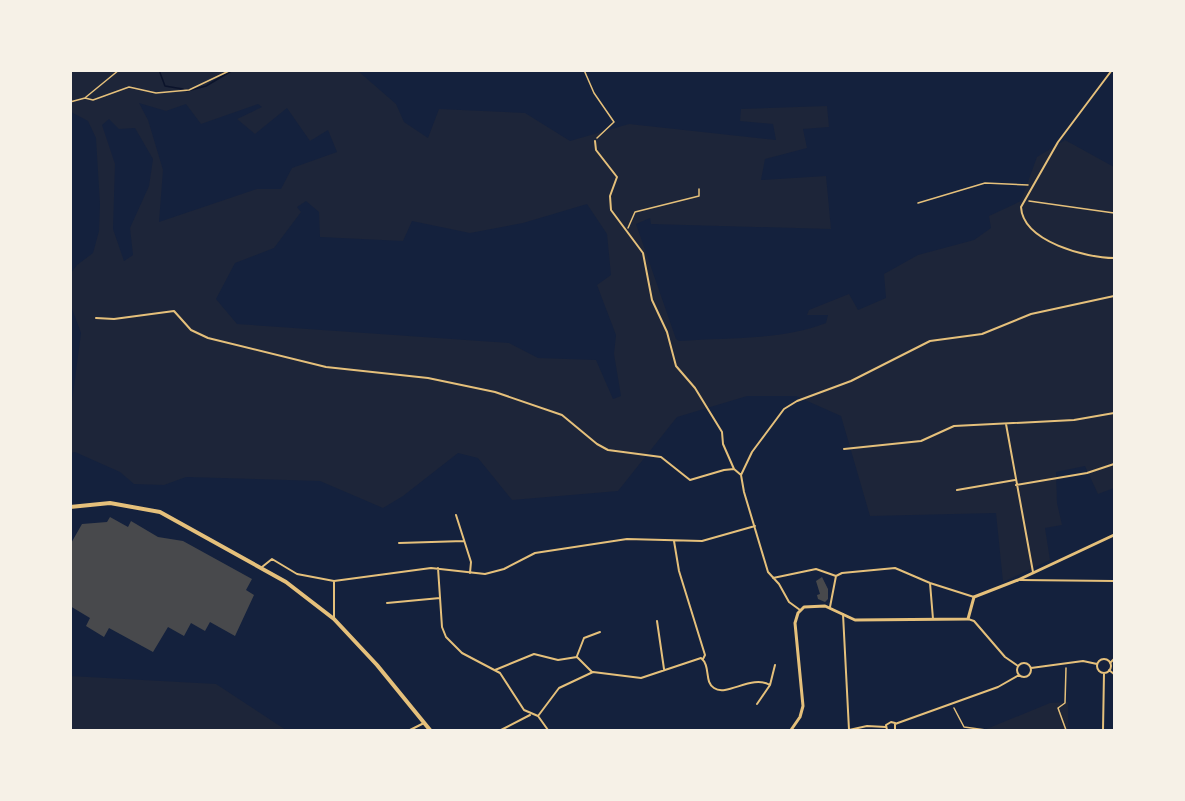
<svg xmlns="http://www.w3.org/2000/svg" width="1185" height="801" font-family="'Source Serif 4',serif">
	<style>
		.green { fill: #1d2539; fill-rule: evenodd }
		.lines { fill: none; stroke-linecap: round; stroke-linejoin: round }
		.stream { stroke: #0b132b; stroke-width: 1.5 }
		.building { fill: #48494c }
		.path { stroke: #e5c07b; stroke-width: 1.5 }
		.minor { stroke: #e5c07b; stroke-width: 2 }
		.tertiary { stroke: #e5c07b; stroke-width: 3 }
		.secondary { stroke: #e5c07b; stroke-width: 4 }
	</style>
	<rect width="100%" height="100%" fill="#14213d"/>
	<path class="green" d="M71,70L358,71L396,104L404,122L428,138L439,109L525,113L570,141L629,124L776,140L773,124L740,121L741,109L827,106L829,127L803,129L807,148L765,159L761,180L826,176L831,229L651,224L650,218L636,224L676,339L679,341C727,337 780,341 826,323L828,315H807L809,310L849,294L858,310L886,298L884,274L918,255L974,240L991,228L989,216L1021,201L1037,157L1065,140L1114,167V488L1098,494L1085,466L1056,472L1057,503L1062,525L1045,528L1050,560L1003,582L996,513L870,516L841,416L796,396H747L677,417L618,491L512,500L478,458L458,453L403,496L383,508L320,481L186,477L164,485L134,484L120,472L75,452L71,453V409L81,333L71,306V273L77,265L93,253L99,231L100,204L96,138L88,121L71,112ZM139,103L166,111L186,104L201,124L258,104L262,107L237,119L255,134L287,108L310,141L328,130L337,152L292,168L281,189H257L159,222L163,170L148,120ZM109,119L119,129L135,128L153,159L149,186L130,228L133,255L124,261L113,229L115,164L102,125ZM306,201L319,212L320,237L403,241L412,221L470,233L523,223L587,204L607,234L611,275L597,285L616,335L614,354L621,396L613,399L596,360L538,358L509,343L237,324L216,299L235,263L274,248L301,212L297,207Z
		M70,676L216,684L286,730H71Z
		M1068,702V730H984L1050,703Z"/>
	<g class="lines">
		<path class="stream" d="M159,70L165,86L183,89
			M187,91L206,86L233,70"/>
	</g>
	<path class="building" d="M110,517L128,527L131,521L158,537L183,541L252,579L246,590L254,595L235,636L210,622L205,631L191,623L184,636L168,627L153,652L109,628L104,637L86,626L90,618L70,606V545L82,524L107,522Z
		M822,577L828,589V599L825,602L818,599L817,595L820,594L816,581Z"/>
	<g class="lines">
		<path class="path" d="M584,70L594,93L614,122L597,138
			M86,97L119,70
			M70,102L85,98L93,100L129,87L156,93L189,90L231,70
			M1029,201L1114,213
			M918,203L985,183L1028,185
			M628,228L635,212L699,196V189
			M1066,668L1065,703L1058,708L1066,730
			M954,708L964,727L986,730"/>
		<path class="minor" d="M1112,70L1058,142L1021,207C1023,242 1087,258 1114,258
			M595,141L596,150L617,177L610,196L611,210L643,253L652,300L667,332L676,366L695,388L722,432L723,444L734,469
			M96,318L114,319L174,311L191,330L208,338L326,367L428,378L495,392L562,415L597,444L608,450L661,457L690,480L724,470L734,469L741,475
			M1006,424L1033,572
			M844,449L921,441L954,426L1074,420L1114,413
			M1016,485L1087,473L1114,464
			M957,490L1015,480
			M456,515L471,562L470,573
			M674,541L679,571L705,655L703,659
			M399,543L464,541
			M262,567L272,559L297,574L334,581L431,568L485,574L504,569L535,553L627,539L702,541L755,526
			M438,568L442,627L446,637L462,653L500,673L524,710L538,716L548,730
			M836,576L842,573L895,568L930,583L974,597
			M773,578L816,569L836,576
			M1020,580L1114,581
			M334,581V619
			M930,583L933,619
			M387,603L440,598
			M830,607L836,576
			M800,610L789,602L779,584L768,572L744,492L741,475L752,452L784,409L797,401L851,381L930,341L982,334L1031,314L1114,296
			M843,614L849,730
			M968,619L974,621L1005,657L1018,666
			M657,621L664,669
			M577,656L584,638L600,632
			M1097 666a7 7 0 1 1 14 0a7 7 0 1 1-14 0Z
			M1017 670a7 7 0 1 1 14 0a7 7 0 1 1-14 0Z
			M1110,663L1114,659
			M1031,668L1083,661L1097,664
			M495,670L534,654L558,660L577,657L592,672
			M1109,670L1114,674
			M757,704L770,685L775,665
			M538,716L559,688L593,672L641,678L701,658C711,666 704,682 714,688C727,697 752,674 770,685
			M895,724L998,687L1019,675
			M410,730L424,723
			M501,730L530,715
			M849,730L867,726L886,727
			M887,730L886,725L891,722L895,723V730
			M1103,730L1104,673"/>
		<path class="tertiary" d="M791,730L800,717L803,706L795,623L798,613L804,607L825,606L855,620L968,619L974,597L1018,580L1114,535"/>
		<path class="secondary" d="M70,507L110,503L160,512L286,582L334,619L377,665L430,730"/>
	</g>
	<rect width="1185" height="801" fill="none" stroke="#f6f1e7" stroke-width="144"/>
</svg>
